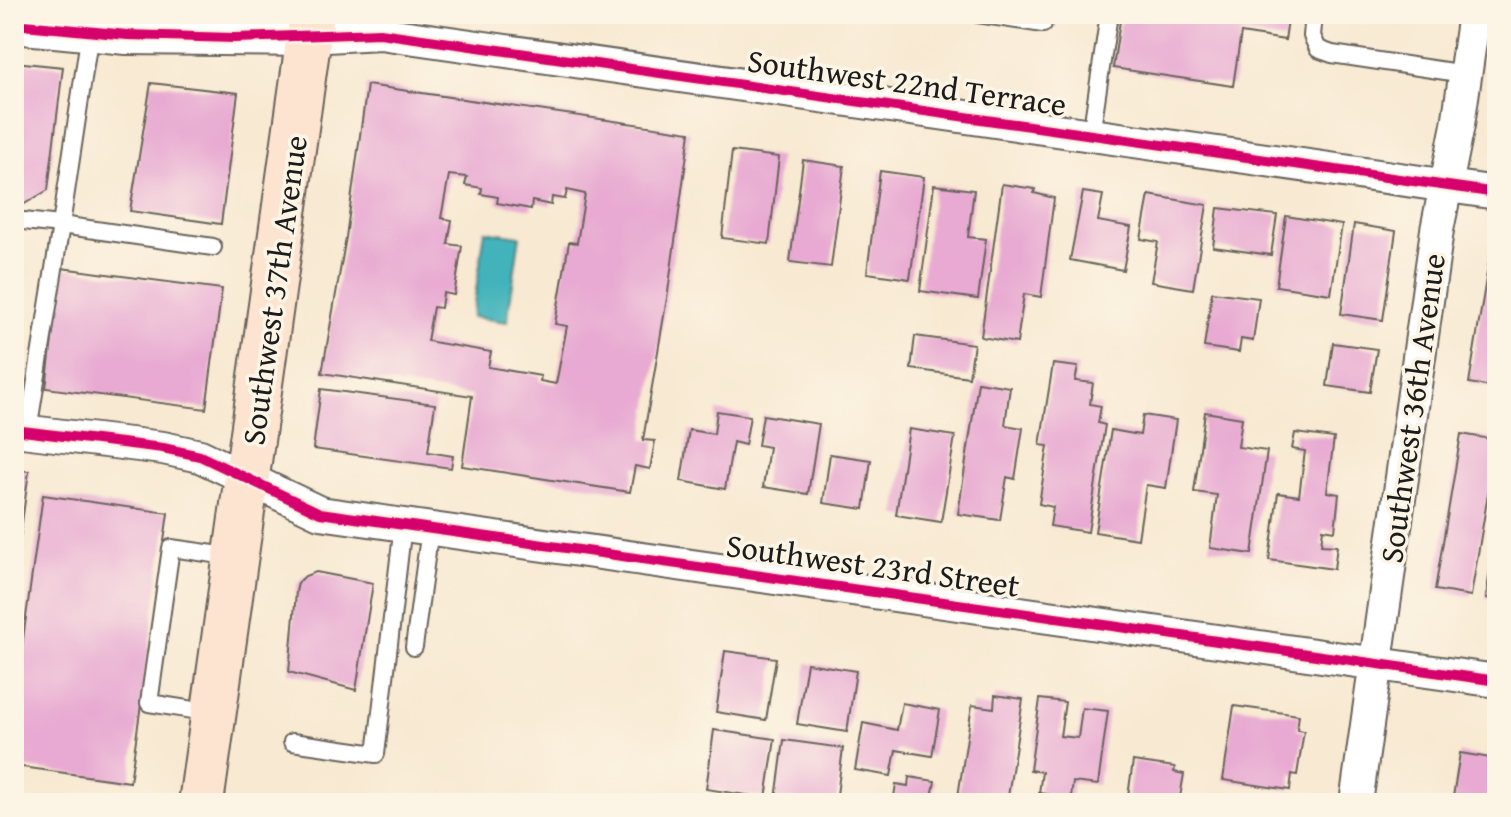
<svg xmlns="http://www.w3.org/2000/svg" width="1511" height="817" font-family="'Gentium Book Plus',serif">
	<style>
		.water { fill: #43b3bb; stroke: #30686c; stroke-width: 2 }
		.building { fill: #e8aad2; fill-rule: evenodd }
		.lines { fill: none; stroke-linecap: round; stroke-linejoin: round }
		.service-casing { stroke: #69645c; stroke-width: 20 }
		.minor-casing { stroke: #69645c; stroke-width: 36 }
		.tertiary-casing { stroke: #69645c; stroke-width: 42 }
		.secondary-casing { stroke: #69645c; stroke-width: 48 }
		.service { stroke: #fff; stroke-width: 16 }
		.minor { stroke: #fff; stroke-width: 32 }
		.tertiary { stroke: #fff; stroke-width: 38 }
		.secondary { stroke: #fde4d0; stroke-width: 44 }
		.cycleway-casing { stroke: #fcf5e5; stroke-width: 15 }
		.cycleway { stroke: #d6006c; stroke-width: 10 }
		.labels { text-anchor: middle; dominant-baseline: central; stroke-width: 7; stroke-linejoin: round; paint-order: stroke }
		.street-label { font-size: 32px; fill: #1c1c1c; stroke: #fcf5e5 }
	</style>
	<rect width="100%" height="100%" fill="#fcf5e5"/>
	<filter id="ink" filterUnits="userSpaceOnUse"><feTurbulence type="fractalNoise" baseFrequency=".0125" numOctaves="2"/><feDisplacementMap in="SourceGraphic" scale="16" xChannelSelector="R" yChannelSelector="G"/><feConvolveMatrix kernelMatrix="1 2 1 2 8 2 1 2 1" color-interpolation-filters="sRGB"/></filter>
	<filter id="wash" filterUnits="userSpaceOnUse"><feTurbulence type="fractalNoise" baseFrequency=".006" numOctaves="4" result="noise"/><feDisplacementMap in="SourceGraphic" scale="32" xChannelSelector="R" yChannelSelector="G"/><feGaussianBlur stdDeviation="1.8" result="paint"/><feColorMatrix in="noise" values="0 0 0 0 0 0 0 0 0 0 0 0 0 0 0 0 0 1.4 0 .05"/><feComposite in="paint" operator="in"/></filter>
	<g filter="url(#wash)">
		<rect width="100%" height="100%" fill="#f8e9d2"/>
		<path class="water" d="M485,231L520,236L507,322L472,317Z"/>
		<g id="blocks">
			<path class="building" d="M1121,14H1289L1285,40L1241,33L1233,86L1113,68Z
				M14,62L63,67L48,190L21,206L14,205Z
				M151,83L238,93L221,224L130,211Z
				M367,85L690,132L668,292L643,440L655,441L650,469L635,466L630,492L462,466L472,396L322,373L346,237ZM449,175L467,177L465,185L482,188L481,194L498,197L497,203L531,209L532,201L551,205L552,197L565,199L567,190L585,194L577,243L569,242L555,324L567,326L556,384L540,381L541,376L488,367L491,352L427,341L433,307L441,308L443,293L454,295L462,246L448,244L452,220L441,218Z
				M732,151L779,157L769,244L722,238Z
				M803,160L844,166L831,267L790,262Z
				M880,171L924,177L910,279L867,273Z
				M1002,184L1035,189L1034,193L1054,198L1041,297L1024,294L1017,343L981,337Z
				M934,185L974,190L968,237L986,239L978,299L920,291Z
				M1083,192L1103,195L1098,221L1131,227L1123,270L1070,260Z
				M1149,195L1207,205L1193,289L1151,282L1158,242L1141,239Z
				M1218,208L1277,215L1271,255L1213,247Z
				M1286,216L1342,225L1331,294L1276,286Z
				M1354,224L1396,231L1383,320L1341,314Z
				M1491,249L1497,250V388L1469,383Z
				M61,268L222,289L206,409L46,388Z
				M1212,292L1259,298L1253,341L1241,339L1239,352L1204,347Z
				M915,336L974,344L969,377L911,369Z
				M1333,343L1377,349L1370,392L1327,386Z
				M1053,364L1078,367L1075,381L1093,383L1090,404L1101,406L1098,423L1105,425L1088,532L1050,526L1053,507L1039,504L1048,446L1040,445Z
				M978,382L1010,387L1005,425L1023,428L1015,479L1007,477L1000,520L958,514Z
				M321,389L435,404L428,452L453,456L451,468L313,449Z
				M717,411L750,416L745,445L733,442L725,489L681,481L689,430L714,434Z
				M1205,412L1242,418L1238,447L1267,451L1252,554L1210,548L1217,495L1194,492Z
				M763,415L819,424L808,494L763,487L769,447L758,445Z
				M1143,415L1176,420L1166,488L1146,485L1138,539L1095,532L1111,430L1140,435Z
				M909,429L955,436L941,522L896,515Z
				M1295,433L1334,438L1327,492L1339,494L1335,531L1323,529L1321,545L1337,546L1334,569L1269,560L1278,493L1299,496L1305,451L1292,449Z
				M1461,434L1497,440L1471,596L1435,590Z
				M830,454L871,460L864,509L823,503Z
				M14,470L29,471L16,567H14Z
				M43,495L168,513L130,782L14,766V703Z
				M1495,535H1497V599L1486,598Z
				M316,572L373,583L356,690L289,672L296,592L298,583L305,576Z
				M725,651L776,658L766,720L716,712Z
				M807,663L856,671L847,732L797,724Z
				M995,695L1023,699L1007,803H957L972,705L994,708Z
				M1040,699L1065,702L1060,736L1078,738L1082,708L1108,711L1098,785L1073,782L1071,798L1039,793L1042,772L1030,770Z
				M902,703L940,710L932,756L896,750L891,776L855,770L863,723L897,730Z
				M1234,706L1299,715L1297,730L1304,731L1297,775L1292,774L1290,790L1223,780Z
				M714,730L775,739L766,798L706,789Z
				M784,740L843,748L836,803L776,799Z
				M1460,753L1497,759V803H1452Z
				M1133,761L1175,767L1174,772L1184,774L1179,803H1127Z
				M909,777L935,781L931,803H893L896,784L908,786Z"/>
		</g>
	</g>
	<g filter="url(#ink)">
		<use href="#blocks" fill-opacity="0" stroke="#69645c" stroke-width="2"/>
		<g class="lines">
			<g class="service-casing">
				<path id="service" d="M978,14L1043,24L1044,14
					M1314,14L1312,36L1318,49L1332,54L1465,74
					M1091,135L1109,14
					M14,220L61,225L90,32
					M28,431L61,225L213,247
					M414,647L430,529
					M212,713L149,703L171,548L235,557
					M292,742L376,754L403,525"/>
			</g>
			<g class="minor-casing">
				<path id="minor" d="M309,37L380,33L1497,193
					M14,430L163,448L200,456L320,513L1497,681
					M1356,803L1437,230L1458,125L1474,14"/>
			</g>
			<g class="tertiary-casing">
				<path id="tertiary" d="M14,24L127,35L309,37"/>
			</g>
			<g class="secondary-casing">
				<path id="secondary" d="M201,803L312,14"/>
			</g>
			<use href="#service" class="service"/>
			<use href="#minor" class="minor"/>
			<use href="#tertiary" class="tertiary"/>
			<use href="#secondary" class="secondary"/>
			<g class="cycleway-casing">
				<path id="cycleway" d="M14,24L127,35L235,38L380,33L1497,193
					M14,430L163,448L200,456L320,513L1497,681"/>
			</g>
			<use href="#cycleway" class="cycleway"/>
		</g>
	</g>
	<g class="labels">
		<g class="street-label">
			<text transform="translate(907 82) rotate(8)">Southwest 22nd Terrace</text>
			<text transform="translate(274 290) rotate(-82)">Southwest 37th Avenue</text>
			<text transform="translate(1412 408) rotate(-82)">Southwest 36th Avenue</text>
			<text transform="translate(873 565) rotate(8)">Southwest 23rd Street</text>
		</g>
	</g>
	<rect width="1511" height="817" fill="none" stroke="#fcf5e5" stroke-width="48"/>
</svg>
